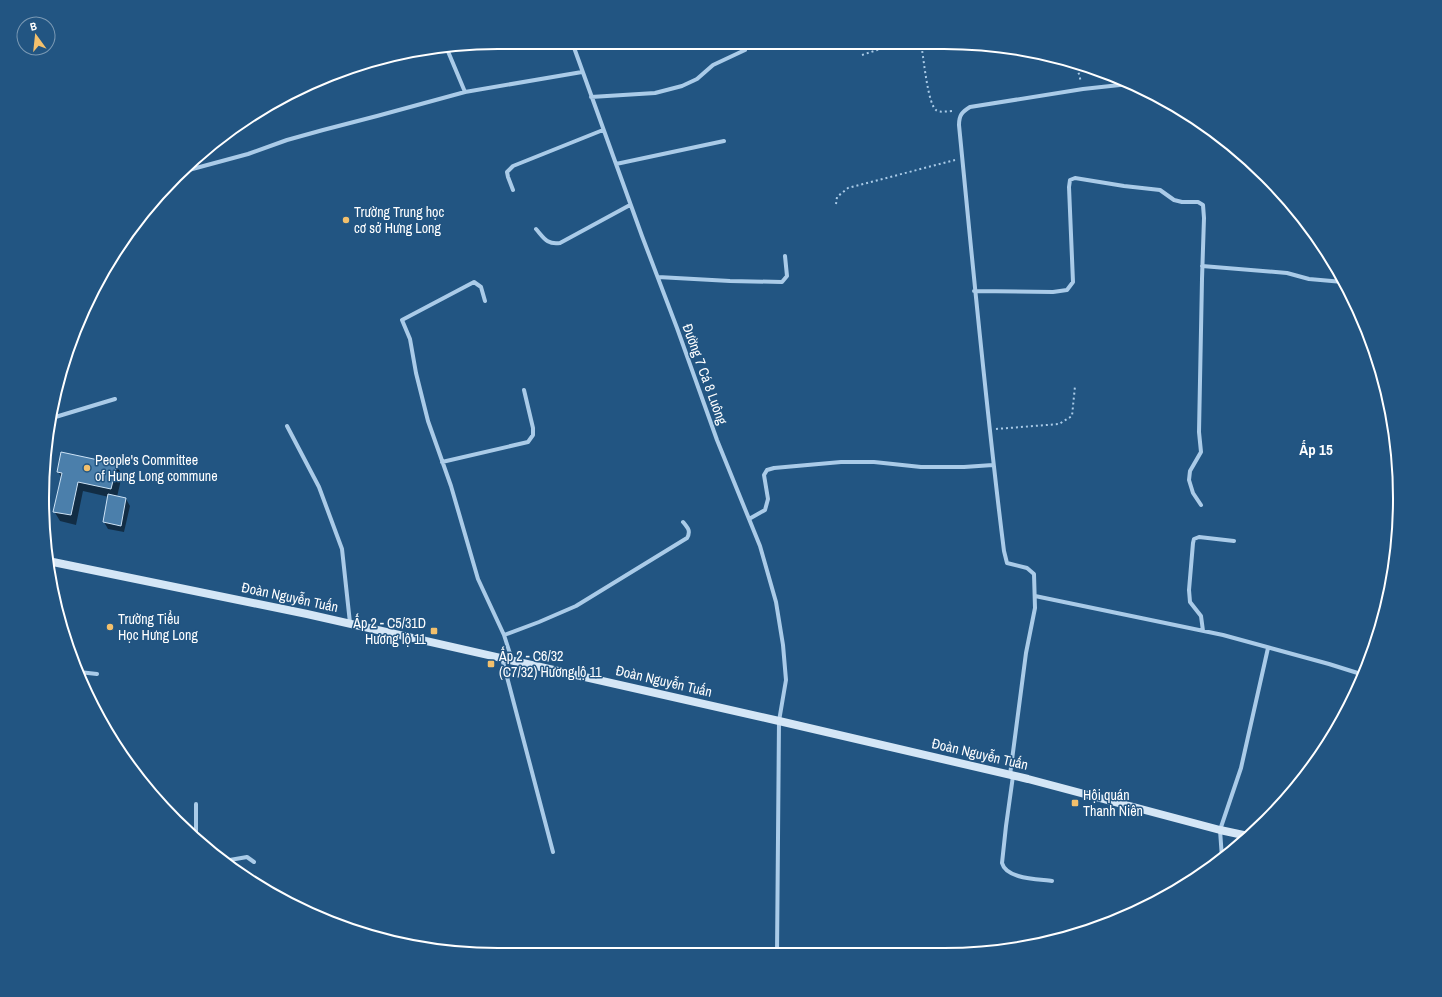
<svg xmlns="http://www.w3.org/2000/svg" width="1442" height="997" font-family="'Archivo Narrow',sans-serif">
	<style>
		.shadow { fill: #0007 }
		.building { fill: #4b7fab; stroke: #cde3f6 }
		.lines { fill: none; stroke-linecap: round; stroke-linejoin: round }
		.path { stroke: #aacbe8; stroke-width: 2; stroke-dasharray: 2 3; stroke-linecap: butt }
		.minor { stroke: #aacbe8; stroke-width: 4 }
		.secondary { stroke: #d4e6f6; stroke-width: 8 }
		.poi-dot { fill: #f3c06c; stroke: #225582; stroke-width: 1.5 }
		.labels { text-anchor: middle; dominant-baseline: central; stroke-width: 3; stroke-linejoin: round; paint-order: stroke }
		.poi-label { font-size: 14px; fill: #fff; stroke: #225582; text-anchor: start }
		.street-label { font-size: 14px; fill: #fff; stroke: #225582 }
		.neighbourhood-label { font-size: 15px; font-weight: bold; fill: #fff; stroke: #225582 }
		.rim { fill: none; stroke: #fff; stroke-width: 2 }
	</style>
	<rect width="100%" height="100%" fill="#225582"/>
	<path class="shadow" d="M116,465L122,475L117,497L126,499L130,506L124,532L108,529L104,522L109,497L83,491L76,525L60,521L54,511L62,479L58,471Z"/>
	<path class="building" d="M61,452L117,464L111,489L78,482L71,515L53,512L62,473L57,472Z
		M108,494L126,498L121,526L103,522Z"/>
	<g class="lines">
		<path class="path" d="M919,42L920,43L922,50C924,61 928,104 936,110C939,113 949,111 954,111
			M862,55L901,42
			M1076,63L1081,82
			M836,204L837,197L848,188L955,160
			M996,429L1059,424L1072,416L1075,386"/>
		<path class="minor" d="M572,42L642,236L677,328L717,440L760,546L776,602L783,645L786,680L779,721L777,955
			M447,49L465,92
			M591,97L655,93L682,86L697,79L713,65L745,50
			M616,164L724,141
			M185,171L248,154L287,140L323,130L377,116L465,92L582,72
			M513,190L508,177L507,172L513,166L603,130
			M536,229C544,238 547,245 560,243L630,205
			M1202,266L1287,273L1309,279L1343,282
			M658,277L730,281L782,282L787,276L785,256
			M974,291L1053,292L1067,290L1073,282L1069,187L1070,180L1075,178L1124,186L1160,190L1174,200L1182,202H1198L1203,205L1204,218L1202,279L1199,432L1201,452L1190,471L1189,480L1193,493L1201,505
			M485,301L481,287L474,282L402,320L410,339L416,373L428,421L451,486L478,579L504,635L512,660
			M1353,303L1354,302
			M52,418L115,399
			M287,426L319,487L342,549L350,623
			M442,462L528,442L533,435V428L524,390
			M749,519L765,510L768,499L764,475L767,470L774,468L841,462H874L921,467H964L993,465
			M1035,596L1223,635L1329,664L1364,675
			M1203,631L1201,616L1190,602L1189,590L1193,543L1194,539L1199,537L1234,541
			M504,635L539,622L576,606L687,538C691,531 688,528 683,522
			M502,658L553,852
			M79,672L97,674
			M1010,775L1026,653L1035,608L1034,574L1027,568L1007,563L1004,551C986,409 973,267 959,125C959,115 962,112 970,107L1083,89L1129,84
			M1013,776L1006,826L1002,863C1006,879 1038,879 1052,881
			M196,838V804
			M1222,858L1220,830L1241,768L1268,648
			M224,861L247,857L254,862
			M361,930V932"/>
		<path class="secondary" d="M48,561L307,614L779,721L1028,779L1220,830L1248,836"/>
	</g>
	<g class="poi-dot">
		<circle cx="346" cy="220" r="4"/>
		<circle cx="87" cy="468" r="4"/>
		<circle cx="110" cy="627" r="4"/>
		<rect x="430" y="627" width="8" height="8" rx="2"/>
		<rect x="487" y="660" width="8" height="8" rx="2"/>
		<rect x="1071" y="799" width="8" height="8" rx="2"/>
	</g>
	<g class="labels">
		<g class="poi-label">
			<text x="354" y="212">Trường Trung học<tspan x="354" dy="16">cơ sở Hưng Long</tspan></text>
			<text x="95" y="460">People's Committee<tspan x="95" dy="16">of Hung Long commune</tspan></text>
			<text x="118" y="619">Trường Tiểu<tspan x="118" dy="16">Học Hưng Long</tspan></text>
			<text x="426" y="623" text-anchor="end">Ấp 2 - C5/31D<tspan x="426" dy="16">Hương lộ 11</tspan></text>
			<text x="499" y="656">Ấp 2 - C6/32<tspan x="499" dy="16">(C7/32) Hương lộ 11</tspan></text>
			<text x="1083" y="795">Hội quán<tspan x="1083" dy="16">Thanh Niên</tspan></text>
		</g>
		<g class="street-label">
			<text transform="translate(705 374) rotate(70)">Đường 7 Cá 8 Luông</text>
			<text transform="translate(290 597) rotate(12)">Đoàn Nguyễn Tuấn</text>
			<text transform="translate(664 681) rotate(13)">Đoàn Nguyễn Tuấn</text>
			<text transform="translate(980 754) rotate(13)">Đoàn Nguyễn Tuấn</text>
		</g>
		<g class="neighbourhood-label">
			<text x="1316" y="449">Ấp 15</text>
		</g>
	</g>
	<path d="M0 0H1442V997H0ZM498 49H944A449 449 0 0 1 1393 498V499A449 449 0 0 1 944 948H498A449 449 0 0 1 49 499V498A449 449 0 0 1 498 49Z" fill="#225582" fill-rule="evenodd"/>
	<path class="rim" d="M498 49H944A449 449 0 0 1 1393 498V499A449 449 0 0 1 944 948H498A449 449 0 0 1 49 499V498A449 449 0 0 1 498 49Z"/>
	<g transform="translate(36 36) rotate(345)"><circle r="19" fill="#225582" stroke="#7a99b4"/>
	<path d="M0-3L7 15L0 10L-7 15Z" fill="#f3c06c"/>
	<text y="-6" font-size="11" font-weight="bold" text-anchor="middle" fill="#ffffff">B</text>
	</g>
</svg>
